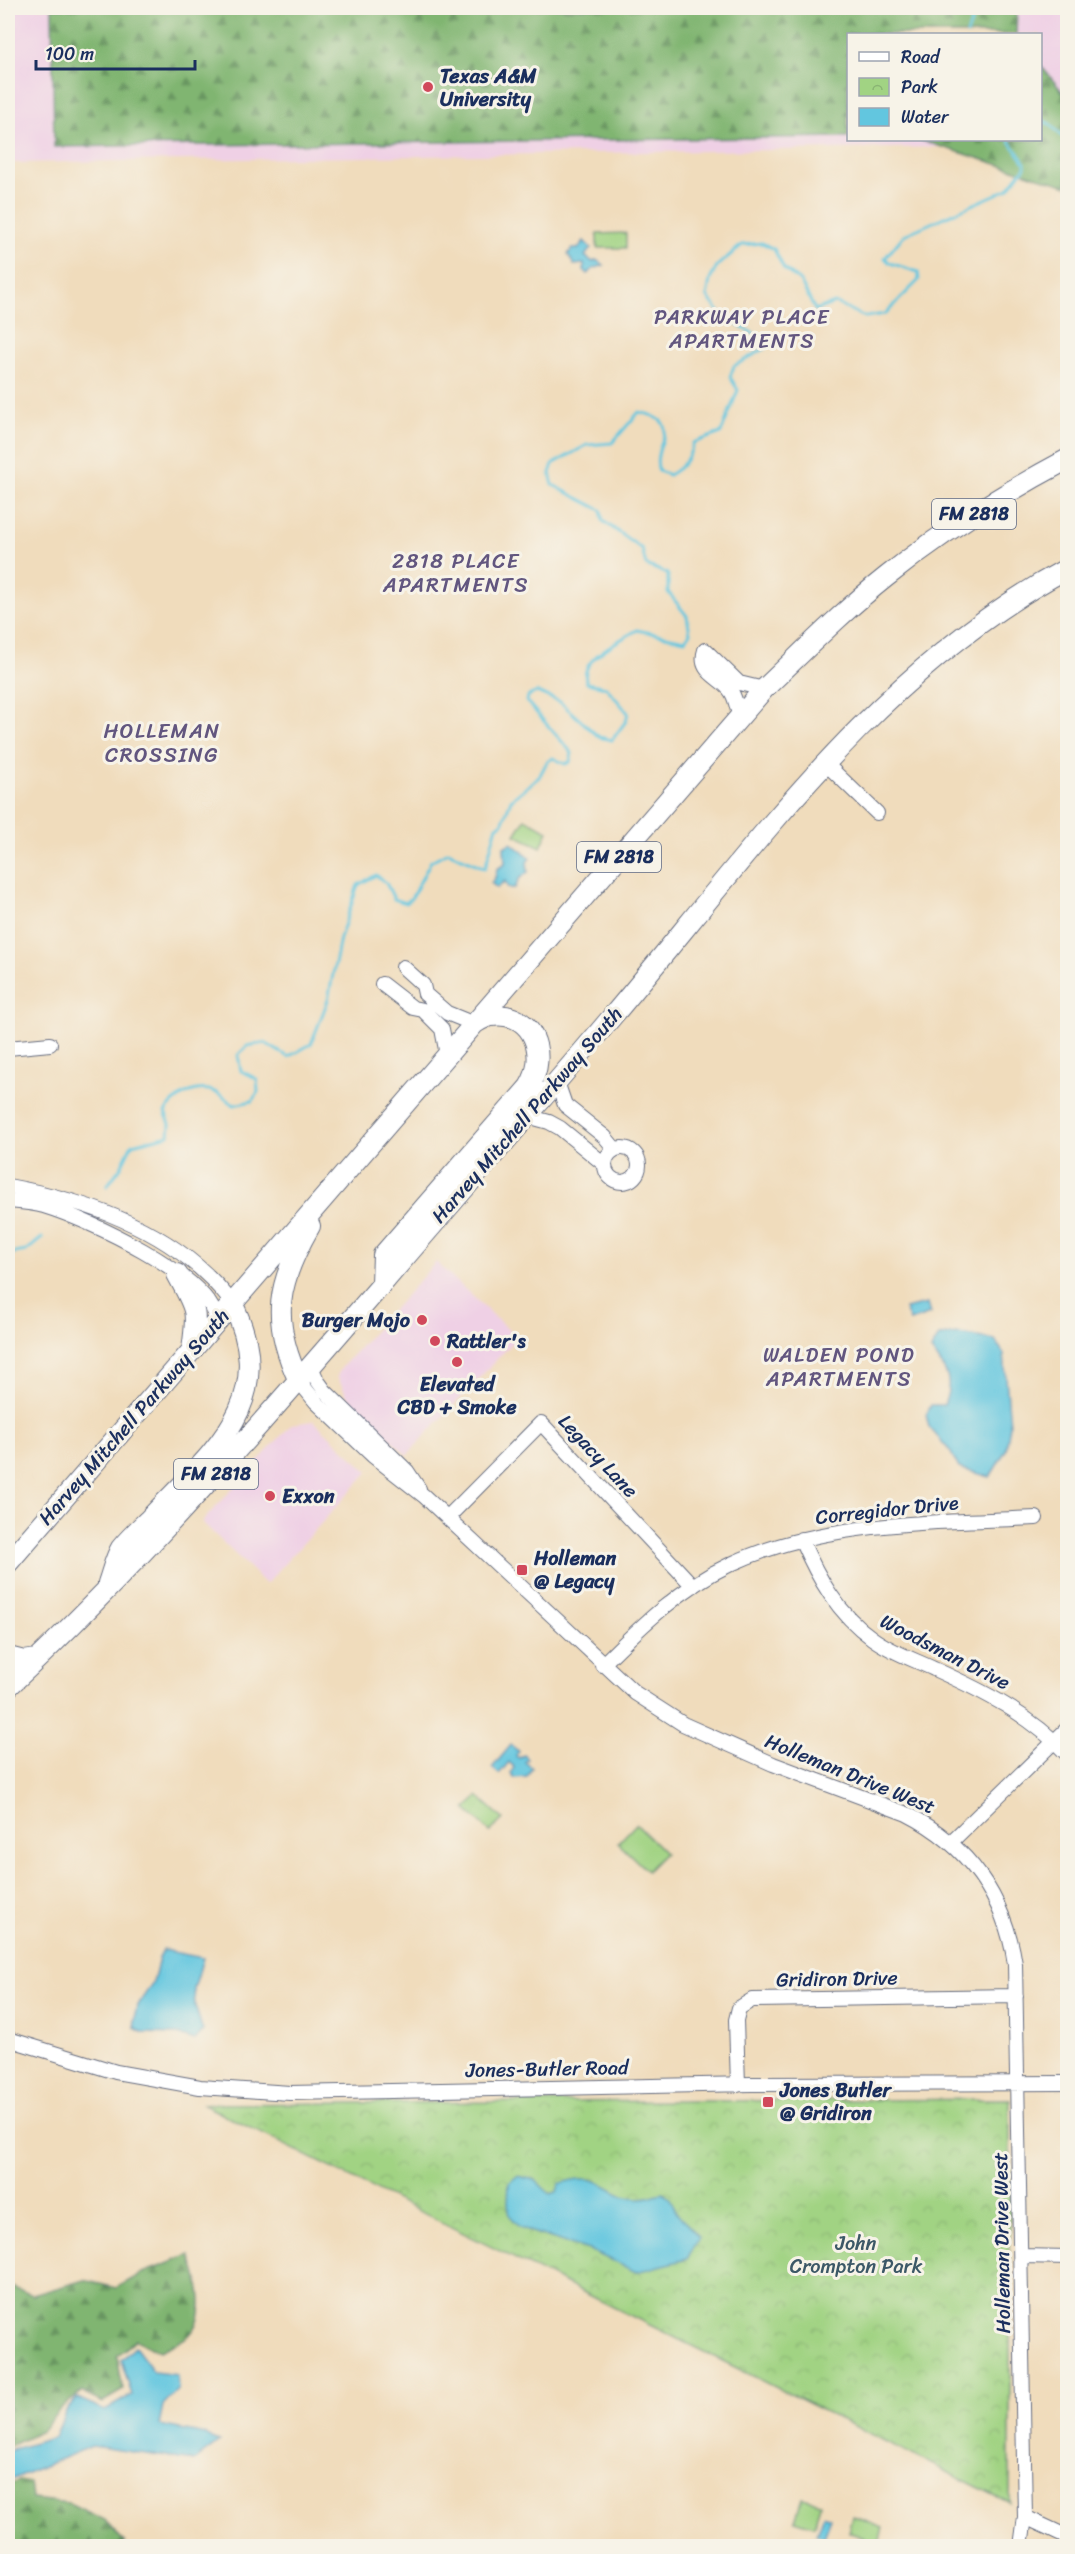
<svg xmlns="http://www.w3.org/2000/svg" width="1075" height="2554" font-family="Sriracha,sans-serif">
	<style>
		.built { fill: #efd0e5; fill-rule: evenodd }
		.grass { fill: #a1d383; stroke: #5e8170; stroke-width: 1.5 }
		.forest { fill: url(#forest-firs); stroke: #4e7268; stroke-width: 1.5 }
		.park { fill: url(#park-crowns); stroke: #5e8170; stroke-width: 1.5 }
		.water { fill: #62c6df; stroke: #3e7a9e; stroke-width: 1.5 }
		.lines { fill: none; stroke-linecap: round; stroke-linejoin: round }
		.stream { stroke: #62c6df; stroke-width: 3 }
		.minor-casing { stroke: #666c7f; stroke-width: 16 }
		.highway-casing { stroke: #666c7f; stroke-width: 22 }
		.minor { stroke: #fff; stroke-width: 14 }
		.highway { stroke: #fff; stroke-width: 20 }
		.poi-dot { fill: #d1495b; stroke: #f7f3e8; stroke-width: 2 }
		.labels { text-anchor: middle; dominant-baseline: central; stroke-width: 6; stroke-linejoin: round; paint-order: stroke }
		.shield { fill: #f7f3e8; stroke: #5d6a87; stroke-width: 1.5 }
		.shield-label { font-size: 18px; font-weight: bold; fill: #1b2f5e }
		.poi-label { font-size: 20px; font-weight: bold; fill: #1b2f5e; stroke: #f7f3e8; text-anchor: start }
		.street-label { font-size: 20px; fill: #1b2f5e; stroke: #f7f3e8 }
		.park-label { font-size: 20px; fill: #3c5867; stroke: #f7f3e8 }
		.neighbourhood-label { font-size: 21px; letter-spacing: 1.5px; fill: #62567f; stroke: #f7f3e8 }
	</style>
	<defs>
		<pattern id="forest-firs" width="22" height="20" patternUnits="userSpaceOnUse" patternTransform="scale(1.5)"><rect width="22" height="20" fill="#80b571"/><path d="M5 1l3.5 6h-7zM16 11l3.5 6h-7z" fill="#689460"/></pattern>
		<pattern id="park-crowns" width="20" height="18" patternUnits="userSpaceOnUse" patternTransform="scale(1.5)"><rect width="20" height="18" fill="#a1d383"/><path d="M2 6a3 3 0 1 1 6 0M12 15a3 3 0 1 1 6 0" fill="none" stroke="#8ab574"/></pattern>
	</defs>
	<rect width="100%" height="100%" fill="#f7f3e8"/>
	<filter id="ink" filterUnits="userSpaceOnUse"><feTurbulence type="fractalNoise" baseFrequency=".0167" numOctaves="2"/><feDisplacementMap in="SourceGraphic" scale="12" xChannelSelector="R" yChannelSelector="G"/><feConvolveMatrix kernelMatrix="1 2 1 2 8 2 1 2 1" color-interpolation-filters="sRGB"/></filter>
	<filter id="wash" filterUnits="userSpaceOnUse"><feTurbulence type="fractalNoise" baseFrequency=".008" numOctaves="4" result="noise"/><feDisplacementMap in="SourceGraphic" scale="24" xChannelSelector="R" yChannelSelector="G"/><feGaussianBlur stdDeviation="1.35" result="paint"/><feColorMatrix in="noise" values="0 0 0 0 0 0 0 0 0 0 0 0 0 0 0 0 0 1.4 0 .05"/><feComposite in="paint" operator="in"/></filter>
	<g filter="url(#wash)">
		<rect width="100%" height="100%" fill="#f0dcbc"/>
		<path class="built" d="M8,8H1067V145L8,163ZM848,34H1040V140H848Z
			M436,1262L517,1338L407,1455L348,1398L337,1376L342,1367Z
			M314,1421L368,1472L266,1584L202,1522L292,1424Z"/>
		<path class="grass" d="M626,233V248H597V234Z
			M525,819L548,831L541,847L515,835Z
			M478,1796L503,1819L490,1832L466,1809Z
			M636,1824L665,1853L647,1871L618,1843Z
			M802,2498L820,2503L814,2526L795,2520Z
			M852,2516L883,2528L879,2543L848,2532Z"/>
		<path class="forest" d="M52,8H1017L1016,34H848V137L54,147Z
			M1041,66L1067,97V186L920,140H1040Z
			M190,2255C199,2277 210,2316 189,2335C182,2342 169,2346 160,2351L136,2340L117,2356L123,2390L103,2402L82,2392L61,2408L42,2431L8,2447V2289L11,2287L33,2295L84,2280L116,2288L143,2273Z
			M20,2480L30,2482L32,2499L69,2503L105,2520L125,2543L124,2546H8V2486Z"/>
		<path class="park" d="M1010,2099V2503L202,2104Z"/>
		<path class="water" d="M584,241L591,248L585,256L593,262L596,260L604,265L593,269L588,274L584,270V264L574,265L568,254L572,249H578Z
			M511,843L530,858L527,862L528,872L519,879L515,888H508L505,881L497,888L491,883L495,878L497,869L505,864L504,847Z
			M927,1304L930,1314L910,1321L905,1309Z
			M959,1334L995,1340L1004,1354L1010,1425L1006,1450L990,1477L959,1468L950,1451L929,1427L926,1415L931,1405H944C954,1380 946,1370 931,1350L939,1336Z
			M511,1745L518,1751L516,1756L519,1758L524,1755L528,1759L525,1762L532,1768L527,1777L514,1778L511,1773L514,1767L509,1762L499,1774L492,1768Z
			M163,1950L203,1958L194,1989L195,2006L203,2031L195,2040L176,2034L143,2033L135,2028C132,2004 144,2000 153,1981C158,1970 156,1960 163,1950Z
			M517,2176L535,2180L550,2194L557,2192L559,2184C603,2167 608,2198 640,2198C648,2198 656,2195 663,2192C674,2199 672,2208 679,2216C685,2223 693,2229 699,2237L687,2259L636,2272L589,2250L532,2232L521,2227L510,2216L508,2203L509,2183Z
			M135,2347L154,2372L177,2375L178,2389L163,2405L159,2425L206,2434L219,2442L194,2461L92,2446L8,2481V2451L55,2437L66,2411L77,2398L105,2410L132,2395L121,2360Z
			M823,2515L831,2518L824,2536L816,2534Z"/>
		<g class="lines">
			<path class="stream" d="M967,34L977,8
				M1040,120L1050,124L1064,138H1068
				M107,1186L121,1167L132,1144L169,1135L170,1124L165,1112C175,1098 192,1087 209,1090C217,1091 227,1100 234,1105L252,1101L258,1092L257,1079L241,1071L238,1055L247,1046L265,1043L288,1057L311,1044L328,1000L340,938L358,885L376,875L386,883L394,899L406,903L412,897L431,861L448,852L485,868L497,826L502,824L511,800L539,777L547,762L553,758L565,764L570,762L572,753L527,702L528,696L537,692L560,702L599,737L612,740L626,721L628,713L606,687L587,683C576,660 621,640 637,630L685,640L690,633L687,616L668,592V574L646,565L642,549L603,521L601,510L553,485L550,473L553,464L587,445L612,443L639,412C689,422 649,445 659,471L669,475C682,468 690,458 693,443L721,433L738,390L730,377L734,366L764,349L762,338L723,317L707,296L710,280L717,266L742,245L762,243L774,249L784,269L800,281L815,310L835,303L865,317L885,314L919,280L918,272L890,263L885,258L904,235L1008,189L1025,167V163L1009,140
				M8,1254L26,1251L42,1238"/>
		</g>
	</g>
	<g filter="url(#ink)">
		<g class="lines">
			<g class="minor-casing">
				<path id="minor" d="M740,717C737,709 736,700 732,693C723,677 697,674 705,650L739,683L764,689
					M824,762L877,813
					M403,967L423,985L425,994L447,1013L474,1024
					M382,984L413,1008L423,1010L442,1029L447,1055
					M8,1048L50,1044
					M557,1082L565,1105L605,1137L615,1149
					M527,1116L549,1122L560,1128L604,1164
					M605 1165a17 17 0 1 1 34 0a17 17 0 1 1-34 0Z
					M8,1186C90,1201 180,1233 232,1303
					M8,1201C19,1202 33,1203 44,1206C87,1219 208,1274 217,1320
					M311,1367L317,1380L325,1391L407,1471L419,1489
					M299,1381L316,1402L373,1456L424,1496L635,1693L683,1724L773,1764L907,1814C968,1845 1005,1897 1015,1964L1025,2517L1021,2546
					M448,1517L541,1423L693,1586
					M801,1539C818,1578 838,1614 872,1638C891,1652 913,1659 934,1669C983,1691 1031,1715 1068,1755
					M602,1665C640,1627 681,1587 731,1564C825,1520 934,1523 1036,1518
					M951,1842L1068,1728
					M8,2039L116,2072L200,2087L290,2093L751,2084L1068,2083
					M738,2085L736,2020L739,2008L752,2000L1016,1996
					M1022,2256L1068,2257
					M1025,2517L1068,2537"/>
			</g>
			<g class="highway-casing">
				<path id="highway" d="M177,1274C196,1310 198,1308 192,1350
					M382,1283L383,1255L529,1087C549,1055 533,1010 491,1016C485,1017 479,1021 474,1024
					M299,1381C270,1320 277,1283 310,1226
					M8,1563L764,689C804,651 843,611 886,577C942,532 1004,493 1068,459
					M108,1583C112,1572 115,1558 121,1548C129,1538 140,1528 150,1518C211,1453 282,1401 232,1303
					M8,1657L24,1661L37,1659
					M8,1687C142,1561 263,1422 383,1283C459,1194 536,1107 611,1018C749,855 875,671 1068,568"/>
			</g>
			<use href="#minor" class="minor"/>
			<use href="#highway" class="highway"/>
		</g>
	</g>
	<g class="poi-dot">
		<circle cx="428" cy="87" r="6"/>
		<circle cx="422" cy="1320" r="6"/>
		<circle cx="435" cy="1341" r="6"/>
		<circle cx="457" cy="1362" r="6"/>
		<circle cx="270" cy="1496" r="6"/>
		<rect x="516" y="1564" width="12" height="12" rx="3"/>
		<rect x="762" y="2096" width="12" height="12" rx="3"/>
	</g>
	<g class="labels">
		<g class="shield">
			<rect x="932" y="499" width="84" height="30" rx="4.5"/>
			<rect x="577" y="842" width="84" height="30" rx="4.5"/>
			<rect x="174" y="1459" width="84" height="30" rx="4.5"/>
		</g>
		<g class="shield-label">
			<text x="974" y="514">FM 2818</text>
			<text x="619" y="857">FM 2818</text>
			<text x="216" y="1474">FM 2818</text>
		</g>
		<g class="poi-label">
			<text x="440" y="76">Texas A&amp;M<tspan x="440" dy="23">University</tspan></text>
			<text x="410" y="1320" text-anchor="end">Burger Mojo</text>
			<text x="447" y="1341">Rattler's</text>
			<text x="457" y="1384" text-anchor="middle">Elevated<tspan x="457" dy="23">CBD + Smoke</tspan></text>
			<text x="282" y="1496">Exxon</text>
			<text x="534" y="1558">Holleman<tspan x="534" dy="23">@ Legacy</tspan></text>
			<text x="780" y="2090">Jones Butler<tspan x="780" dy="23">@ Gridiron</tspan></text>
		</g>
		<g class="street-label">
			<text transform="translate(527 1115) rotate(-49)">Harvey Mitchell Parkway South</text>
			<text transform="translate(134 1417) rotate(-49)">Harvey Mitchell Parkway South</text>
			<text transform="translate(598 1456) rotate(47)">Legacy Lane</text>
			<text transform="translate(887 1510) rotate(-6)">Corregidor Drive</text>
			<text transform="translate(945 1652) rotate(27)">Woodsman Drive</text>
			<text transform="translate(850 1774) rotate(22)">Holleman Drive West</text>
			<text transform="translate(837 1979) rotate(-1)">Gridiron Drive</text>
			<text transform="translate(547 2069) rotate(-1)">Jones-Butler Road</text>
			<text transform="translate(1002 2243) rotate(-91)">Holleman Drive West</text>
		</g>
		<g class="park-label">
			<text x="856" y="2243">John<tspan x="856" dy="23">Crompton Park</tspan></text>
		</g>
		<g class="neighbourhood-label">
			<text x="742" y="317">PARKWAY PLACE<tspan x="742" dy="24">APARTMENTS</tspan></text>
			<text x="456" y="561">2818 PLACE<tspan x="456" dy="24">APARTMENTS</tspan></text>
			<text x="162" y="731">HOLLEMAN<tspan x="162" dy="24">CROSSING</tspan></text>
			<text x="839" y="1355">WALDEN POND<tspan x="839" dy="24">APARTMENTS</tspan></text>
		</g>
	</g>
	<rect width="1075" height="2554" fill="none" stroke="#f7f3e8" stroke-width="30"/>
	<rect x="847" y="33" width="195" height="108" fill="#f7f3e8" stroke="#9fa5b1" stroke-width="1.5"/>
	<rect x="859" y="52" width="30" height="9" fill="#ffffff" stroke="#9fa5b1" stroke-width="1.5"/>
	<text x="901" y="63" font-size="18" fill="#1b2f5e">Road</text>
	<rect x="859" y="78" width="30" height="18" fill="url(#park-crowns)" stroke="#9fa5b1" stroke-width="1.5"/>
	<text x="901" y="93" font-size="18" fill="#1b2f5e">Park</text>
	<rect x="859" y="108" width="30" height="18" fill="#62c6df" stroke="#9fa5b1" stroke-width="1.5"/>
	<text x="901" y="123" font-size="18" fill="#1b2f5e">Water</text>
	<path d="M36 60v9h159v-9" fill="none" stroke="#1b2f5e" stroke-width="3"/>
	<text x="45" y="60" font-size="18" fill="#1b2f5e" stroke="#f7f3e8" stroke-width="4.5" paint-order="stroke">100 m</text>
</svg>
